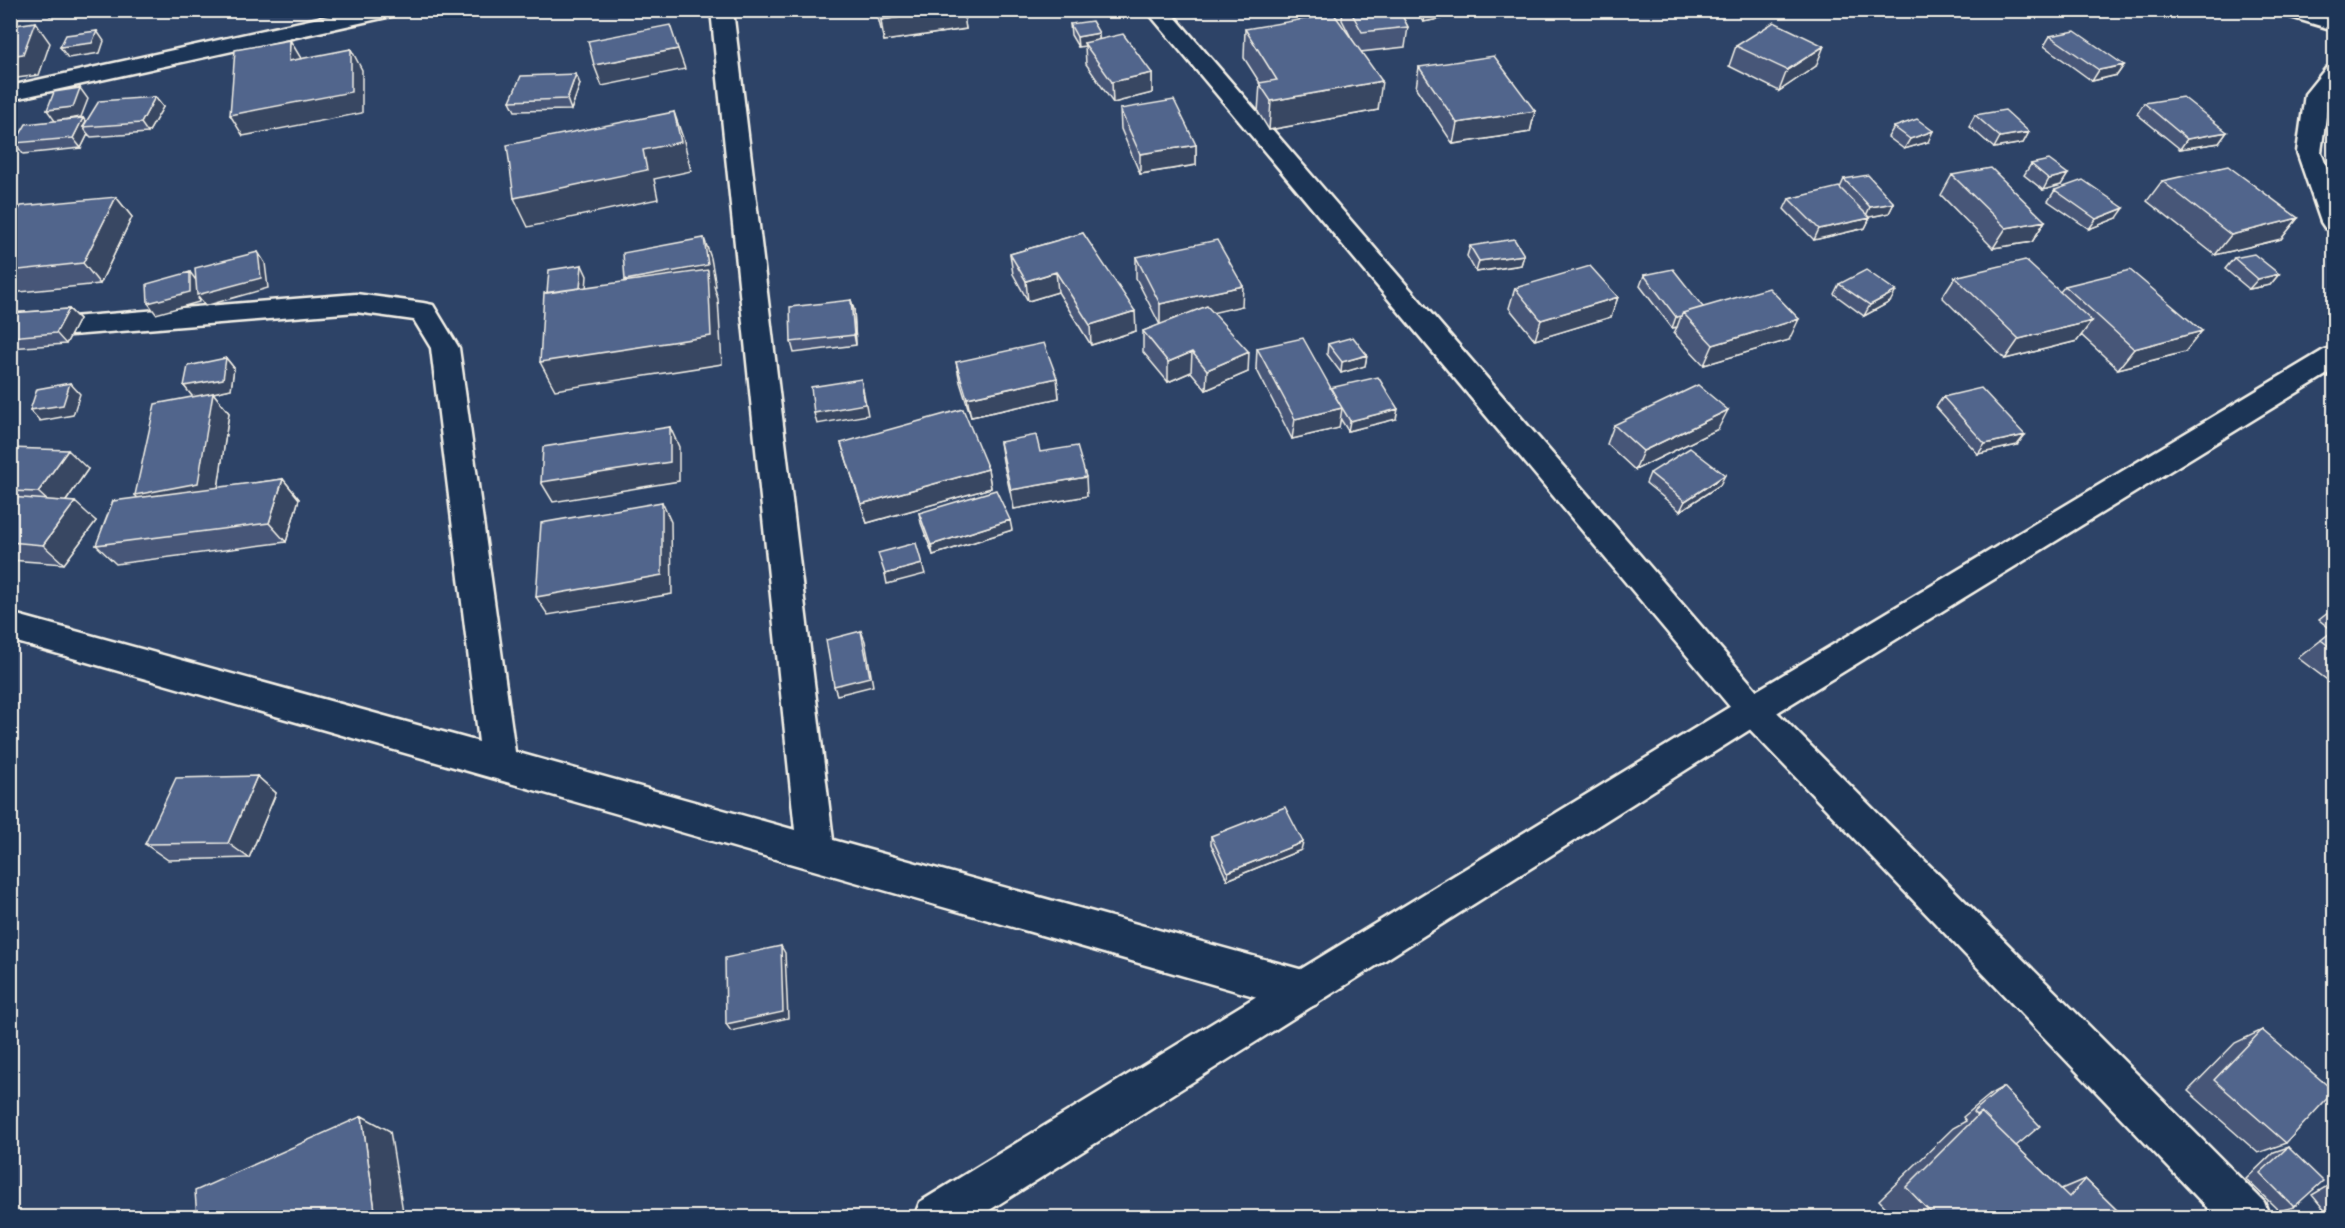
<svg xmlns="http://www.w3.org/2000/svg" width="2345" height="1228" font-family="'Playpen Sans',sans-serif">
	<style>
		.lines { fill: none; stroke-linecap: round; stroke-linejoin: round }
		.street-casing { stroke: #f4f1e8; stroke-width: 5 }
		.secondary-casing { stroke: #f4f1e8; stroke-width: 5 }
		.street { fill: #1d3557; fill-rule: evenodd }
		.secondary { fill: #1d3557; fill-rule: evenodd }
		.wall { fill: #465778; stroke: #f4f1e8; stroke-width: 1.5 }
		.shaded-wall { fill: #394762; stroke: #f4f1e8; stroke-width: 1.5 }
		.building { fill: #51658c; stroke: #f4f1e8; stroke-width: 1.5 }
	</style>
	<rect width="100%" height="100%" fill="#2d4367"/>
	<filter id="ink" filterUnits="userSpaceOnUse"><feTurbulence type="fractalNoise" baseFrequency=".0167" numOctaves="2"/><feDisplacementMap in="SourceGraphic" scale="12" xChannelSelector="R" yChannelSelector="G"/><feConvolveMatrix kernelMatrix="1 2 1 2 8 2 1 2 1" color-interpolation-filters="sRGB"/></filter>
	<g filter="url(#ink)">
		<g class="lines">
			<g class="street-casing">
				<path id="street" d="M355,10H398L395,15L387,17L10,100V86Z
					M711,10H733L833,840L1303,970L1317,976L1323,990L1317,1004L1303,1010L10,640V613L479,742L431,348L414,320L356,312L10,340V322L356,294L423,303L433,305L459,348L515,752L795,830Z
					M1146,10H1169L1765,700L2264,1202L2270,1218H2217L1741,720Z
					M2281,10H2315L2334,17V30L2284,15Z
					M2334,66V87L2329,95L2321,152L2334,188V230L2325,228L2321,222L2297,152L2305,94L2326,68Z"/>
			</g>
			<g class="secondary-casing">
				<path id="secondary" d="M2334,347V370L1765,720L977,1218H914L920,1202L1741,700L2324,350Z"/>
			</g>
			<use href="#street" class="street"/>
			<use href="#secondary" class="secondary"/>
		</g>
		<path class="wall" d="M876,10H963L966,29L884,41Z
			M1343,10H1399L1408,27L1405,47L1361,52L1378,110L1269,130L1258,112L1260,83L1244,58L1245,29L1353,41L1342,20Z
			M1414,10H1460V15L1423,22Z
			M1070,24L1099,33V40L1152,73V93L1113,103L1086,64L1085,46L1078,47L1071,35Z
			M2050,36L2124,65L2117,75L2092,81L2044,46Z
			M1736,46L1816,66L1779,91L1729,66Z
			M1419,67L1535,111L1530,132L1453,144L1416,88Z
			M580,84L571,110L515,111L510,101Z
			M155,97L163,107L148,133L91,137L88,134L81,148L23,154L15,143L83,118L86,122Z
			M2144,103L2227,132L2219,143L2180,149L2137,114Z
			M1120,109L1196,145V165L1140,174L1121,129Z
			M1975,115L2029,132L2023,143L1994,148L1969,126Z
			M1894,127L1928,142L1904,149L1888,137Z
			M2031,164L2061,185L2043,190L2024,175Z
			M1952,175L2045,221L2032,242L1993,248L1941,195Z
			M1844,179L1894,203L1889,213L1869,217L1870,218L1865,228L1814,240L1784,209L1789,199L1840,188Z
			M2162,181L2298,218L2281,239L2215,255L2147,201Z
			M2055,190L2117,218L2089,229L2048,201Z
			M116,197L132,217L100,284L10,293V223Z
			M1083,233L1136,331L1091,345L1058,292L1028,301L1013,274L1010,254Z
			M1470,246L1524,255L1521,265L1476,272L1467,256Z
			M1136,257L1242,306L1213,312L1248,372L1206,390L1191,372L1168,382L1143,352V331L1160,325L1136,278Z
			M2234,258L2279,274L2270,285L2249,289L2225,269Z
			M1644,275L1703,307L1789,340L1704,365L1674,333L1677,327L1672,328L1640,286Z
			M1955,277L2060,292L2065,286L2185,352L2118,369L2081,335L2077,341L2005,359L1942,297Z
			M1839,284L1890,302L1864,316L1834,294Z
			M1515,288L1618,297L1611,317L1535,340L1509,308Z
			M851,300L854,310L856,345L794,353L791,342Z
			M69,309L79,319L66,344L10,348V313Z
			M1328,344L1367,355L1365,366L1341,373L1327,354Z
			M1257,348L1330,388L1396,419L1348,431L1340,418L1339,428L1292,439L1256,368Z
			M226,358L234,368L231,389L213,393L229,413L218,488L283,479L299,499L286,542L116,564L96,545L138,498L193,397L184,386Z
			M956,362L1057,378L1059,398L971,417L960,382Z
			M1943,397L2017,445L1978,454L1936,407Z
			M1614,425L1718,429L1635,470L1607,444Z
			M1000,442L1040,452L1087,496L1014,509L1003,461Z
			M841,443L988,469L991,488L867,523Z
			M10,448L88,469L66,501L96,521L64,564L10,560Z
			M1650,473L1720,485L1680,511L1646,483Z
			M919,513L1012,530L933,555L921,523Z
			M2334,608V685L2298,658L2333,631L2319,620Z
			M257,776L276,793L249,858L168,860L145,844Z
			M1211,836L1301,850L1227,880L1211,844Z
			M2262,1030L2286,1143L2258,1153L2188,1091L2235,1043Z
			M2003,1087L2016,1146L2061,1189L2085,1179L2125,1218H1896L1879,1200L1953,1128L1966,1121L1963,1117L1992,1093Z
			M2288,1147L2294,1207L2279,1211L2246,1179L2274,1152Z
			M2334,1182V1218H2331L2312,1195Z"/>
		<path class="shaded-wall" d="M46,10H83L50,16Z
			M949,10H963L966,29L884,41L881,20Z
			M1429,10H1460V15L1423,22L1425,11Z
			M35,22L50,43L39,75L10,79V56Z
			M97,31L104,41L100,53L68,58L60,47Z
			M1099,33V44L1084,43L1085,46L1078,47L1077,37Z
			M290,40L302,60L289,61Z
			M1824,46L1816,66L1779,91L1787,70Z
			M351,49L362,70V113L243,136L230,115Z
			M678,49L685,69L602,86L594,65Z
			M2124,65L2117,75L2092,81L2099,70Z
			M1152,73V93L1113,103L1112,82Z
			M576,74L580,84L571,110L567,99Z
			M1382,81L1378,110L1269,130L1271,101Z
			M80,88L88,99L81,117L55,121L47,110Z
			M155,97L163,107L148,133L141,123Z
			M1535,111L1530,132L1453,144L1457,123Z
			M674,112L684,141L691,171L654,179L658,199L528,227L514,198L643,150Z
			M83,118L89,126L83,127L88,134L81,148L73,138Z
			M1933,131L1928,142L1904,149L1910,139Z
			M2029,132L2023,143L1994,148L2000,137Z
			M2227,132L2219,143L2180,149L2187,139Z
			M1196,145V165L1140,174V154Z
			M2068,174L2061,185L2043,190L2049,179Z
			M116,197L132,217L100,284L83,263Z
			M1894,203L1889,213L1865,218L1870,207Z
			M2124,208L2117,218L2089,229L2096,219Z
			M1870,218L1865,228L1814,240L1819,229Z
			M2298,218L2281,239L2215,255L2231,235Z
			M2045,221L2032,242L1993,248L2006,228Z
			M704,238L711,258L716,286H714L718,299L722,364L555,390L540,362L634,301L625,280Z
			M258,252L265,263L268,288L205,306L198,297L199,302L156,314L148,303L190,272L198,283Z
			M1524,255L1521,265L1476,272L1479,261Z
			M582,265L587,276L584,316L551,320Z
			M1056,272L1058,292L1028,301L1026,281Z
			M2279,274L2270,285L2249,289L2258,279Z
			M1243,286L1242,306L1160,325V304Z
			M1896,291L1890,302L1864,316L1870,305Z
			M1618,297L1611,317L1535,340L1541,320Z
			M851,300L854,310L856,345L854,335Z
			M69,309L79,319L66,344L56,333Z
			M1135,311L1136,331L1091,345L1090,325Z
			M1681,316L1677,327L1672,328L1676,317Z
			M1799,319L1789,340L1704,365L1713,345Z
			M2092,321L2077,341L2005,359L2019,339Z
			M2202,331L2185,352L2118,369L2134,349Z
			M1192,352L1191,372L1168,382V362Z
			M1249,352L1248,372L1206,390L1207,370Z
			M1367,355L1365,366L1341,373L1342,362Z
			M226,358L234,368L231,389L213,393L229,413L216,502L154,515L135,495L193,397L184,386Z
			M1057,378L1059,398L971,417L967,398Z
			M861,379L868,415L817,424L814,413Z
			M70,383L80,394L73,415L40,421L30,410Z
			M1342,408L1339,428L1292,439L1295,419Z
			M1398,409L1396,419L1348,431L1350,421Z
			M1728,410L1718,429L1635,470L1643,451Z
			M670,427L679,447V481L553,502L541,482Z
			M2025,435L2017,445L1978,454L1985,444Z
			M68,450L88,469L59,511L38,492Z
			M988,469L991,488L867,523L861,504Z
			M1725,475L1720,485L1680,511L1685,501Z
			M1086,477L1087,496L1014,509L1011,490Z
			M283,479L299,499L286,542L269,523Z
			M75,502L96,521L64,564L43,545Z
			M662,502L671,522L672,594L548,615L536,597Z
			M1010,520L1012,530L933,555L931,545Z
			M922,564L925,574L887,584L885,574Z
			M861,631L865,641L873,686L837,695L834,686Z
			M257,776L276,793L249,858L228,843Z
			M1303,842L1301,850L1227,880L1228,872Z
			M781,946L785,953L788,1018L731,1031L726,1024Z
			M362,1116L390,1131L404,1218H376Z"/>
		<path class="building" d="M878,10H949L881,20Z
			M1350,10H1399L1408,27L1362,32Z
			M1334,14L1382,81L1271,101L1259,83L1277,80L1245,29Z
			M1092,21L1099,33L1077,37L1070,24Z
			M35,22L23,54L10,56V26Z
			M1774,22L1824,46L1787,70L1736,46Z
			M670,25L678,49L594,65L588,41Z
			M97,31L92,43L60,47L66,35Z
			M2075,31L2124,65L2099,70L2050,36Z
			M1123,34L1152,73L1112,82L1084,43Z
			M290,40L289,61L351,49V92L230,115L235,50Z
			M1494,56L1535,111L1457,123L1419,67Z
			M576,74L567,99L510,101L521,76Z
			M80,88L73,107L47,110L54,92Z
			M155,97L141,123L83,127L99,101Z
			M2183,97L2227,132L2187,139L2144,103Z
			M1174,100L1196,145L1140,154L1120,109Z
			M2005,110L2029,132L2000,137L1975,115Z
			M674,112L681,142L643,150L647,170L514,198L507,145Z
			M83,118L73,138L15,143L26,124Z
			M1917,119L1933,131L1910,139L1894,127Z
			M2049,160L2068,174L2049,179L2031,164Z
			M2228,166L2298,218L2231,235L2162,181Z
			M1991,168L2045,221L2006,228L1952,175Z
			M1868,175L1894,203L1870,207L1844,179Z
			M2083,180L2124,208L2096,219L2055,190Z
			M1839,187L1870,218L1819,229L1789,199Z
			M116,197L83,263L10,271V223L21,206Z
			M1083,233L1135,311L1090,325L1056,272L1026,281L1010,254Z
			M704,238L708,265L625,280L623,253Z
			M1514,239L1524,255L1479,261L1470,246Z
			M1217,240L1243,286L1160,304L1136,257Z
			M258,252L261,278L197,295L195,268Z
			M2254,254L2279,274L2258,279L2234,258Z
			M2025,260L2092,321L2019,339L1955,277Z
			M582,265L580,288L547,293L549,270Z
			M1590,266L1618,297L1541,320L1515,288Z
			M1673,269L1703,307L1683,313L1681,316L1676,317L1644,275Z
			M708,270L711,336L540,362L544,293Z
			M1866,270L1896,291L1870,305L1839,284Z
			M2130,270L2202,331L2134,349L2065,286Z
			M190,272V292L148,303L147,284Z
			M1769,288L1799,319L1713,345L1683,313Z
			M851,300L854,335L791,342L790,307Z
			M1207,306L1249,352L1207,370L1192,352L1168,362L1143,331Z
			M69,309L56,333L10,337V313Z
			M1353,337L1367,355L1342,362L1328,344Z
			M1303,338L1342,408L1295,419L1257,348Z
			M1044,343L1057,378L967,398L956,362Z
			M226,358L223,379L184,386L188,366Z
			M1378,377L1398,409L1350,421L1330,388Z
			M861,379L865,404L814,413L811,387Z
			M70,383L63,405L30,410L37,389Z
			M1698,385L1728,410L1643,451L1614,425Z
			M1981,388L2025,435L1985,444L1943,397Z
			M213,393L198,483L135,495L155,404Z
			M963,409L988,469L861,504L841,443Z
			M670,427V462L541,482L543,447Z
			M1036,435L1040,452L1077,446L1086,477L1011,490L1000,442Z
			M10,448L68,450L38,492L10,491Z
			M1690,448L1725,475L1685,501L1650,473Z
			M283,479L269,523L96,545L113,501Z
			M996,490L1010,520L931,545L919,513Z
			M10,497L75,502L43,545L10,542Z
			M662,502V575L536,597L541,523Z
			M916,543L922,564L885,574L878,553Z
			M2334,630V650L2321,640Z
			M861,631L870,677L834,686L826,640Z
			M257,776L228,843L145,844L176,778Z
			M1285,807L1303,842L1228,872L1211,836Z
			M781,946L783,1012L726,1024L725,958Z
			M2262,1030L2334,1091L2286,1143L2214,1080Z
			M2003,1087L2040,1126L2016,1146L1981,1112L1976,1115L1973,1112Z
			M1981,1112L2069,1197L2085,1179L2125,1218H1936L1906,1187Z
			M362,1116L376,1218H197L195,1191Z
			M2288,1147L2323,1181L2294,1207L2260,1173Z"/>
	</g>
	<rect width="2345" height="1228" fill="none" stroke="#1d3557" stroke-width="36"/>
	<rect x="18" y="18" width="2309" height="1192" fill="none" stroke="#f4f1e8" stroke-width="2" filter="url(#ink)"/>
</svg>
